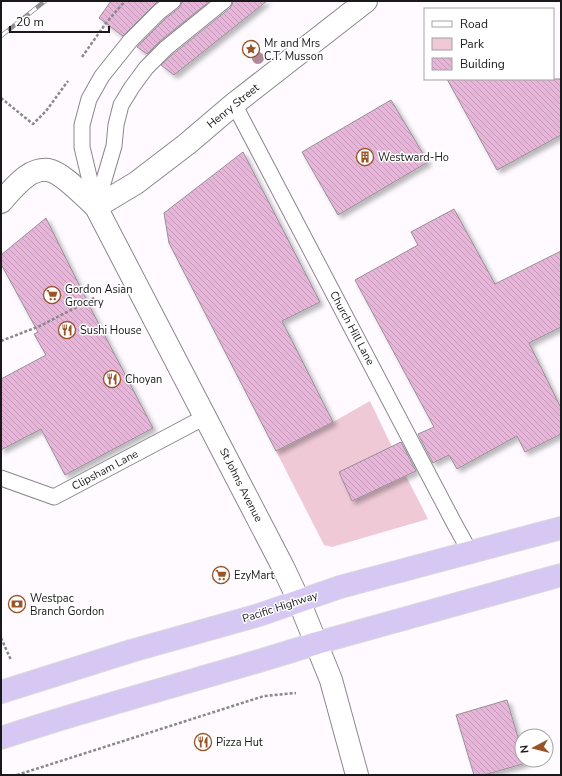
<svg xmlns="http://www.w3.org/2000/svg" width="562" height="776" font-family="'Nunito Sans',sans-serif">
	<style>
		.park { fill: #efc9d6 }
		.building { fill: url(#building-back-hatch); stroke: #969194; filter: url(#shadow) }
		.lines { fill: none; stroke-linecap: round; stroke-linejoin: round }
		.lane-casing { stroke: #8b888c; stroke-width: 17 }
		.street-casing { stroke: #8b888c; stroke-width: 24 }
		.highway-casing { stroke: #dadada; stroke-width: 24 }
		.path { stroke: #8b888c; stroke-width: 2.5; stroke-dasharray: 3 2; stroke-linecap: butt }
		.lane { stroke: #fff; stroke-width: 15 }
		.street { stroke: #fff; stroke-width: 22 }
		.highway { stroke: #d6c8f3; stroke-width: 22 }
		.rail-casing { stroke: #8f8d90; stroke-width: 4.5 }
		.rail { stroke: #fff; stroke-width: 3; stroke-dasharray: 9; stroke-linecap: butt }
		.tree { fill: #b0889b }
		.labels { text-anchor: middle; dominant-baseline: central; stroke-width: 3; stroke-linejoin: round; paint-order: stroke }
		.poi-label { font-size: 11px; fill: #19181a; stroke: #fff; text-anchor: start }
		.street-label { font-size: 11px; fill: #19181a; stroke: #fff }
	</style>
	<defs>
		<pattern id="building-back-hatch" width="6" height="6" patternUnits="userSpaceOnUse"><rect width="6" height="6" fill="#e8b5da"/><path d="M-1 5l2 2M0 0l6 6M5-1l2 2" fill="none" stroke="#c69bba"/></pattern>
		<filter id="shadow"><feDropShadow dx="3.5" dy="3.5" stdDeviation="2" flood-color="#0004"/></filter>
	</defs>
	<rect width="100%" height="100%" fill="#fefaff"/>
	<path class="park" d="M370,401L392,447L339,472L352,501L406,476L428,519L332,547L324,545L276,451L333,422Z"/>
	<path class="building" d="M111,1H158L123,36L99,18Z
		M182,1H210L160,41L147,54L137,47L165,19L179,8L181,5Z
		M233,1H267L174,75L161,65L172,55L230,8L232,5Z
		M447,79H561V135L497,170Z
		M391,100L428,162L338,215L302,152Z
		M243,152L320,302L282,321L333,422L276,451L169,243L164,213Z
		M454,209L495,284L561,251V327L529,343L561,408V434L525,452L517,436L457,469L449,455L433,463L418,434L434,427L355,280L418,245L411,232Z
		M46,218L92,311L153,428L65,475L41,429L1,450V379L46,355L34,334L38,332L1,264V255Z
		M401,442L416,471L352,501L339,472Z
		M507,700L522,751V760H525L526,763L484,775H474L456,715Z"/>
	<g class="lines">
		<g class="lane-casing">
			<path id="lane" d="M234,104L454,523L470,552
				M96,206L82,147V125L89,99L102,76L130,41L159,12L173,1
				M96,207L114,146L116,125L121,105L132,87L146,68L166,48L224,1
				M1,478L54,497L205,417"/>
		</g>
		<g class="street-casing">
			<path id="street" d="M1,202C9,193 17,183 27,176C32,172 41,169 48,170C62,172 85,197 96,207L283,567L299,601L331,680L357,775
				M96,207L136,183L187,144L234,104L366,1"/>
		</g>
		<g class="highway-casing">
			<path id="highway" d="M1,692L131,651L259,615L340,587L561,528
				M1,738C105,703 212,677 317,643L561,575"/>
		</g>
		<path class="path" d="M82,57L106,23L125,1
			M1,98L33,124L46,111L68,81
			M1,341L40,326L96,297
			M1,638L11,660
			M17,775L264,696L296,693"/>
		<use href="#lane" class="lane"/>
		<use href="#street" class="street"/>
		<use href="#highway" class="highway"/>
		<g class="rail-casing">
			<path id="rail" d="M1,36L45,1"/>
		</g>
		<use href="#rail" class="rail"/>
	</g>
	<circle class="tree" cx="258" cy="58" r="6"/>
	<defs>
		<g id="sight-ring" transform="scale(0.9)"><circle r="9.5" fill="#fff" stroke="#995428" stroke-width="1.5"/><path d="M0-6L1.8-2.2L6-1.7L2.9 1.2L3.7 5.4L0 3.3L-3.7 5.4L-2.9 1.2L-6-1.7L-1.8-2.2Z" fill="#995428"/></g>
		<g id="building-ring" transform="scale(0.9)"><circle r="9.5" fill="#fff" stroke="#995428" stroke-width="1.5"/><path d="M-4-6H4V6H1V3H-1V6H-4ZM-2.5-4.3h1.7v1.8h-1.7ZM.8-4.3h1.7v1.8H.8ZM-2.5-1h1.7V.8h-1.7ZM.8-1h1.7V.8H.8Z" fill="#995428"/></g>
		<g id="supermarket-ring" transform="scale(0.9)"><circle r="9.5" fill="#fff" stroke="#995428" stroke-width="1.5"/><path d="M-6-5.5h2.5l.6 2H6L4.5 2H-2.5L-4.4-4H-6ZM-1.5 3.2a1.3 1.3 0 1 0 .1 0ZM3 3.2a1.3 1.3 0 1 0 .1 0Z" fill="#995428"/></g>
		<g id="restaurant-ring" transform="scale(0.9)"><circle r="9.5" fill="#fff" stroke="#995428" stroke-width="1.5"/><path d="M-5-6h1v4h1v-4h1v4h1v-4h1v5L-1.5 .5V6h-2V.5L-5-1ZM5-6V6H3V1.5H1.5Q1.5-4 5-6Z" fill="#995428"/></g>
		<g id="bank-ring" transform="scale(0.9)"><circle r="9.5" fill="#fff" stroke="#995428" stroke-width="1.5"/><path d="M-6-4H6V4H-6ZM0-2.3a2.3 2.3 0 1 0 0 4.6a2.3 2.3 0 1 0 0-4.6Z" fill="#995428"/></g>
	</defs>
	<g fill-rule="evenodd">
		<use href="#sight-ring" x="251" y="49"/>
		<use href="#building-ring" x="365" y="157"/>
		<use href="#supermarket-ring" x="52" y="295"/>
		<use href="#restaurant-ring" x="67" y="330"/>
		<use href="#restaurant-ring" x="112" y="379"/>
		<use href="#supermarket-ring" x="221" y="575"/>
		<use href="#bank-ring" x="17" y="604"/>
		<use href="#restaurant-ring" x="203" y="742"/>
	</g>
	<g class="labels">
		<g class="poi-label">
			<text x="264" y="43">Mr and Mrs<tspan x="264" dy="13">C.T. Musson</tspan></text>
			<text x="378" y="157">Westward-Ho</text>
			<text x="65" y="289">Gordon Asian<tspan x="65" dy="13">Grocery</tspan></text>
			<text x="80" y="330">Sushi House</text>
			<text x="125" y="379">Choyan</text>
			<text x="234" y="575">EzyMart</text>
			<text x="30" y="598">Westpac<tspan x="30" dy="13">Branch Gordon</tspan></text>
			<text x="216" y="742">Pizza Hut</text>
		</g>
		<g class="street-label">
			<text transform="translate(233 106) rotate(-39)">Henry Street</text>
			<text transform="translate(352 328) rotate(62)">Church Hill Lane</text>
			<text transform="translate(105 470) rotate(-28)">Clipsham Lane</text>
			<text transform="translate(241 485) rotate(63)">St Johns Avenue</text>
			<text transform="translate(280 607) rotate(-18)">Pacific Highway</text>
		</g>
	</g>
	<rect width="562" height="776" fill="none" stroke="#19181a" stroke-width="4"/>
	<rect x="424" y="8" width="130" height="72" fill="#ffffff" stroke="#a3a3a3"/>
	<rect x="432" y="21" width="20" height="6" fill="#ffffff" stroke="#a3a3a3"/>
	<text x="460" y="28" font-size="12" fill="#19181a">Road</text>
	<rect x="432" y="38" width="20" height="12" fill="#efc9d6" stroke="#a3a3a3"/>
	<text x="460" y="48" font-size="12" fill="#19181a">Park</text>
	<rect x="432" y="58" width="20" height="12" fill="url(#building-back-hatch)" stroke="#a3a3a3"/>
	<text x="460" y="68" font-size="12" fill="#19181a">Building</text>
	<g transform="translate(534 748) rotate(263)"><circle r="19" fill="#ffffff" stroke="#a3a3a3"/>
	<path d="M0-3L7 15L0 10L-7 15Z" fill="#995428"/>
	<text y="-6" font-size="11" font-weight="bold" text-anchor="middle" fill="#19181a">N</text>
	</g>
	<path d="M10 26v6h99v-6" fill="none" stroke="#19181a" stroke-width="2"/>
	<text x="16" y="26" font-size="12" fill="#19181a" stroke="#ffffff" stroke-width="3" paint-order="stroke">20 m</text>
</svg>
